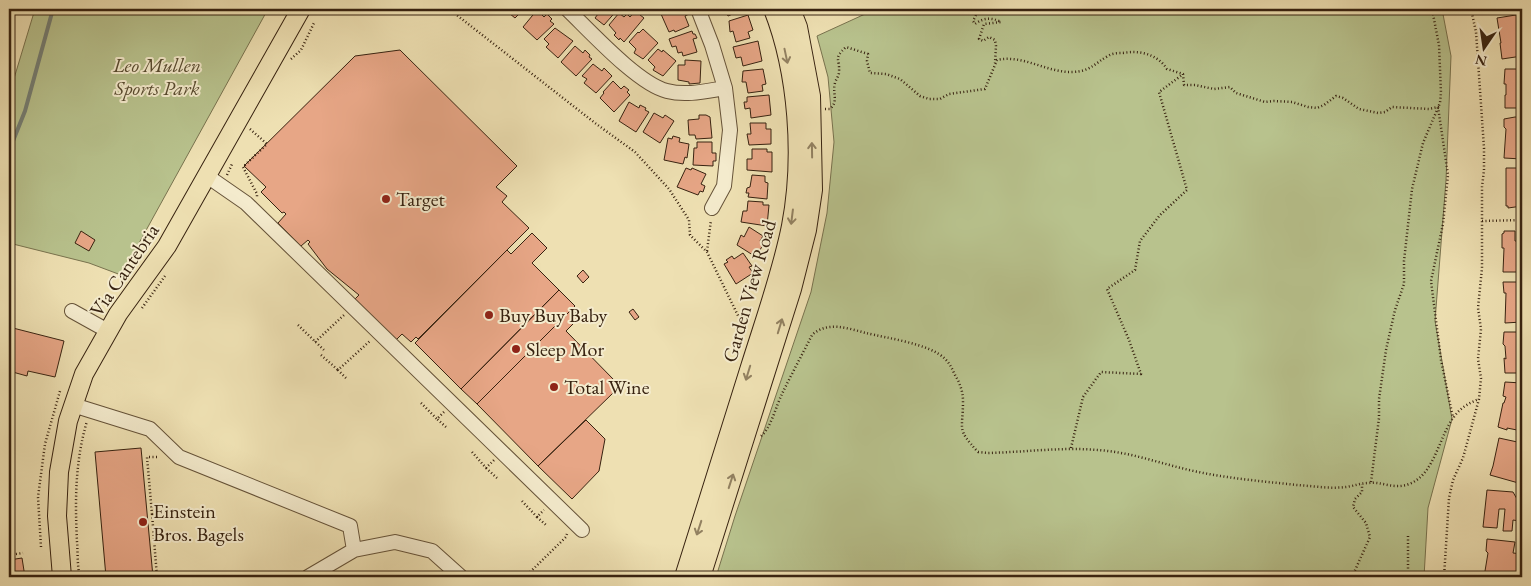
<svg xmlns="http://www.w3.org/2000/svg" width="1531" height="586" font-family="'EB Garamond',serif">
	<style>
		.green { fill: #b8c28d; stroke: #78724e }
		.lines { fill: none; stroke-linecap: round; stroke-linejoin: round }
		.stream { stroke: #747e74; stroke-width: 4 }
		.building { fill: #e7a686; stroke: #372210 }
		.minor-casing { stroke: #655238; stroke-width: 16 }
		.major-casing { stroke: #372210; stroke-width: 20 }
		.path { stroke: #372210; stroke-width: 2.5; stroke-dasharray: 1 2.5; stroke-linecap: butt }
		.minor { stroke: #f4ebcd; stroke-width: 14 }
		.major { stroke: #eee0b2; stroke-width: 18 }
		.oneway { stroke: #928161 }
		.poi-dot { fill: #8f2418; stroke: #f4ebcd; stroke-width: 2 }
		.labels { text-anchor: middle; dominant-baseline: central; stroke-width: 4; stroke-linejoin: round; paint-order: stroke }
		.park-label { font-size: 20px; font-style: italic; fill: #574a2f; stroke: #f4ebcd }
		.poi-label { font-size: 20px; fill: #372210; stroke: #f4ebcd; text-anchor: start }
		.street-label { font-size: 20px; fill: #372210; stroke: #f4ebcd }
	</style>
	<rect width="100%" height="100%" fill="#eee0b2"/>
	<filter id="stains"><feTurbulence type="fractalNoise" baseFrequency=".004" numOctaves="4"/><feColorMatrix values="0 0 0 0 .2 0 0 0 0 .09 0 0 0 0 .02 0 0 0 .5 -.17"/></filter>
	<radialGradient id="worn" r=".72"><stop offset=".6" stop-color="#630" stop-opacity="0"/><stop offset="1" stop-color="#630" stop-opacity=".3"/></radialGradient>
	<path class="green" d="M35,9H268L133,254L129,264L121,275L89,263L9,243V95Z
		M876,9H1442L1451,56L1446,180L1435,321L1452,419L1428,508L1424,577H716L735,516L811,292L827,213L834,142L828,77L817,36Z"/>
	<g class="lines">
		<path class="stream" d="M9,151L25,111L53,9"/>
	</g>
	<path class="building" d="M504,9H524L515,18Z
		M592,9H618L604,25L595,18L598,14Z
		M674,9H686L689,14L685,16L689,26L675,32L674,30L669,32L661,14Z
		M724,9H744L728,16Z
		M537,10L544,17L547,14L552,19L550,21L554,24L537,40L523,27Z
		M635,11L644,18L624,42L620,38L619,40L614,35L616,33L609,25L619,13L624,17L627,14L630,17Z
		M1522,14V56L1502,59L1500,43H1501L1497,18Z
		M748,15L753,30L748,32L750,38L736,42L733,31L730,32L729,21Z
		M555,28L573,41L558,58L546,47L549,44L544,39Z
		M643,29L658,43L643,59L634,53L636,49L629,42L638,32L639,33Z
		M692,31L693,34H695L697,38L693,39L697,52L683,56L682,52L678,53L676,46L672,47L669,39Z
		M758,41L762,61L743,66L741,57L736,58L733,47Z
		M575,46L583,53L585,50L590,55L589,57L592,59L576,76L561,62Z
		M658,49L662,52L663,50L676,61L663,76L653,70L655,67L648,60Z
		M400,50L517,166L496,187L507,196L502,202L529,228L418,339L416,337L411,342L402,334L396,340L355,299L359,295L327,269L308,244L310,242L308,240L301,246L278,223L286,214L284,212L282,213L261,192L266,187L244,166L355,56Z
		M685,60L701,61L700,83L689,84V82L678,80V65H685Z
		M593,64L602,71L604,68L612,76L596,93L584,83L587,79L582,76Z
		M763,69L766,84L762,85L763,91L748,93L746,82H742L743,71Z
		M1505,69H1517V77H1522V108H1505V95H1506V84H1504Z
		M613,81L621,89L624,86L629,90L627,92L630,95L614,112L600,98L604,93L603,92Z
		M769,95L771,115L751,118L750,108L745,109L744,102H747V97Z
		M629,102L639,108L640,105L646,108L645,110L649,112L636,132L619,121Z
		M654,113L663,118L665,115L674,121L660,143L643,132Z
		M699,115H706L710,117L712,138L696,139L695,135H689L688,120L699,119Z
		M1515,117H1522V159L1504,158L1506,129L1504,127V119Z
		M750,123H766V129H771V144L749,145L747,134H751Z
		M673,136L680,138L679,142L689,144L687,158L685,157L683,164L664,160L668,138L672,139Z
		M697,142H712V153H716V161H713V166L693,165L694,148H697Z
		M752,149H767V152H772V172L747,170V159H752Z
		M686,168L691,170L692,168L706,174L701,184L705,186L703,192L700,191L698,195L677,187Z
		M1506,168H1522V206L1508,208V206H1506Z
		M752,175L765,176V182L768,183L767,199L748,197L749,193H746L747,188L750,187Z
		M748,201L763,202V205H769L767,226L741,222L743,211H747Z
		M749,227L763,236L760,241L764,243L756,257L737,245L741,235L744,237Z
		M81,231L95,240L89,251L75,243Z
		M1504,231H1515V241H1521L1520,232H1522V272H1503L1504,248H1502V234L1504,233Z
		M532,233L547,248L532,263L559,290L461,389L415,343L507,250L511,254Z
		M743,253L752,266L749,267L753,273L736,284L724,264L728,262L726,260L732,256L734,259Z
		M583,270L589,277L583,283L577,276Z
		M1503,282H1522V322L1505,323L1506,293H1504Z
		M559,290L575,306L477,404L461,389Z
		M572,309L580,317L566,331L615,381L613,393L538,466L477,404Z
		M633,309L639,317L635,320L629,312Z
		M9,327L64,341L55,377L28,371L27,376L9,371Z
		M1504,332H1522V373H1505L1504,358L1506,359L1505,346L1503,344Z
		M1505,382L1522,383V431L1507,428V430L1498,427L1503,403H1504L1506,397L1503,396Z
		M586,420L605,439L599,471L572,499L538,466Z
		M1499,438L1522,443L1519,456H1522V484L1490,475L1493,466Z
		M141,448L153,577H106L95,452Z
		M1487,490L1513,492L1517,499H1522L1519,521L1513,520L1512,531H1503L1505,509H1499L1497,528L1483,527Z
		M1487,539L1515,542L1513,553L1522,554V567L1517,566V570H1522V577H1484L1488,553L1486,551Z
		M22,558L25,577H9V560Z"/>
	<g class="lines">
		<g class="minor-casing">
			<path id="minor" d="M567,9C590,31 638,84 667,91C686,96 706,91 725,88
				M698,9L712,45L725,88L730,130L724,186L712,208
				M207,176L246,203L582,530
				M72,311L108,331
				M73,405L150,429L179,457L350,526L354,550
				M308,577L354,550L395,542L432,551L461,577"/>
		</g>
		<g class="major-casing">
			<path id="major" d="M62,577L57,516L59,472L68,421L84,374L118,314L167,246L301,9
				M684,577C706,507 728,438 750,367C764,322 782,272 791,226C804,158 798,73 773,9
				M701,577L792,289L807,230L813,190L811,96L798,27L791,9"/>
		</g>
		<path class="path" d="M449,9L595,123L635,152L669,189L689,220L690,235L707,252L746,332
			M955,9L965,12L978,11L973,21L975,24C983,18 991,17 1001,22L984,24L979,39L983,41L989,37L995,40L996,46L995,63
			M291,59L301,50L314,23
			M825,109H830C839,101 832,93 835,83C836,79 839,76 839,72C840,58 833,59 846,47L868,54L867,61L870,73L886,74L900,79L920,96L929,99H940L949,94L985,89L997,60C1023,54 1047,73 1073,72C1091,71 1095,63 1108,56C1112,53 1118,53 1123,53C1140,50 1157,54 1167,69L1183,74L1184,85H1195L1214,89L1230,87L1236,93L1265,102L1274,101L1292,102L1308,107L1317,108L1324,105L1336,96L1343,98L1359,109L1378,113L1385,112L1392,107L1429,109L1438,107L1448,175L1443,224L1431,281L1441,360L1453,418
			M250,129L267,144L243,167L257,194V197
			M227,175L232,164
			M1482,221L1522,220
			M707,251L711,220
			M142,308L165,276
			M298,325L325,351
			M315,342L344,315
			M321,355L338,370
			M346,378L338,370L371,340
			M421,403L437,419
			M444,412L437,419L446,427
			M761,436C771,428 776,406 782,394C791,375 802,355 812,335C827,321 847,328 866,333C886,338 931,344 945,359C950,363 952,369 955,375C960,383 963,392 963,401C963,431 956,428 978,452L988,453C1028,452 1068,446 1108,451C1134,454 1160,463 1185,469C1222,478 1260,481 1297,485C1313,486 1330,489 1346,487C1354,486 1361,483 1369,483C1381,481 1394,490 1409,484C1437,474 1439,430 1459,411C1465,405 1472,402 1479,399
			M1071,448L1083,397L1101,372L1141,374L1129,340L1107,289L1135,270L1140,241L1160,215L1187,190L1159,92L1182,75
			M472,452L486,468L494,460
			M157,457H147L152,514L172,512
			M486,468L497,478
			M1371,482L1379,418V399L1386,350L1395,310L1404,284V261L1412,189L1423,143L1440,103L1441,93L1439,45L1432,9
			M522,501L537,517L544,510
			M152,514L157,577
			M537,517L546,525
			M1408,536V577
			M41,547L38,497L45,444L60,391
			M9,555L23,553
			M80,577C77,566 78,553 77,542C75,500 75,462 87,421
			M525,577L566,537L567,534
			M1352,577L1370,537L1366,523L1353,507L1355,499L1362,492V484
			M1444,577L1449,498L1453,480L1463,458L1472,425L1479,399L1481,378L1478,359L1481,329L1478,308L1482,268V187L1484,170V148L1476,32L1471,9"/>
		<use href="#minor" class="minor"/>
		<use href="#major" class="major"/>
	</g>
	<defs><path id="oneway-shaft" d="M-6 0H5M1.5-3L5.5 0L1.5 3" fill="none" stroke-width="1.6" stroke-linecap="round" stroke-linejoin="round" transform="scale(1.25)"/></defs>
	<g class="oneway">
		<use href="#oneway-shaft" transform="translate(786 56) rotate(78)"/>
		<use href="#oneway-shaft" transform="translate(812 150) rotate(-91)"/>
		<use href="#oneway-shaft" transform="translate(792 217) rotate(97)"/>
		<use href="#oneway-shaft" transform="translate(780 326) rotate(-73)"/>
		<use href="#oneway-shaft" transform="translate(748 373) rotate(107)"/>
		<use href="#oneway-shaft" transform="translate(731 481) rotate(-72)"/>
		<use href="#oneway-shaft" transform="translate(699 528) rotate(108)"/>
	</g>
	<g class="poi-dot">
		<circle cx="386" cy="199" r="5"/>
		<circle cx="489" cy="315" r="5"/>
		<circle cx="516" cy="349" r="5"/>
		<circle cx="554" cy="387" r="5"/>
		<circle cx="143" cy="522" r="5"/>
	</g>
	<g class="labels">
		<g class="park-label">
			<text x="157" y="65">Leo Mullen<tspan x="157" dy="23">Sports Park</tspan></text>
		</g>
		<g class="poi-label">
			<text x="396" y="199">Target</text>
			<text x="499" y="315">Buy Buy Baby</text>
			<text x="526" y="349">Sleep Mor</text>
			<text x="564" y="387">Total Wine</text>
			<text x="153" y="511">Einstein<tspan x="153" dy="23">Bros. Bagels</tspan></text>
		</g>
		<g class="street-label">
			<text transform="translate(124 270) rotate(-56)">Via Cantebria</text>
			<text transform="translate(749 291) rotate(-74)">Garden View Road</text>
		</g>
	</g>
	<rect width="1531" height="586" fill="none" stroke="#eee0b2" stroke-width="30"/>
	<rect x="10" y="10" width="1511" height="566" fill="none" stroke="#372210" stroke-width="2.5"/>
	<rect x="15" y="15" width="1501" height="556" fill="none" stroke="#372210"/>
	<g transform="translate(1484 48) rotate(193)" stroke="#f4ebcd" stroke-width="4" paint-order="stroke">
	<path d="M0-4L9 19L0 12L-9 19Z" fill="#372210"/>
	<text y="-8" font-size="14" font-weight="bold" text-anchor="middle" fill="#372210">N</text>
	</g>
	<rect width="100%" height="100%" filter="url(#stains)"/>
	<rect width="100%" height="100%" fill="url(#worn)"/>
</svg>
